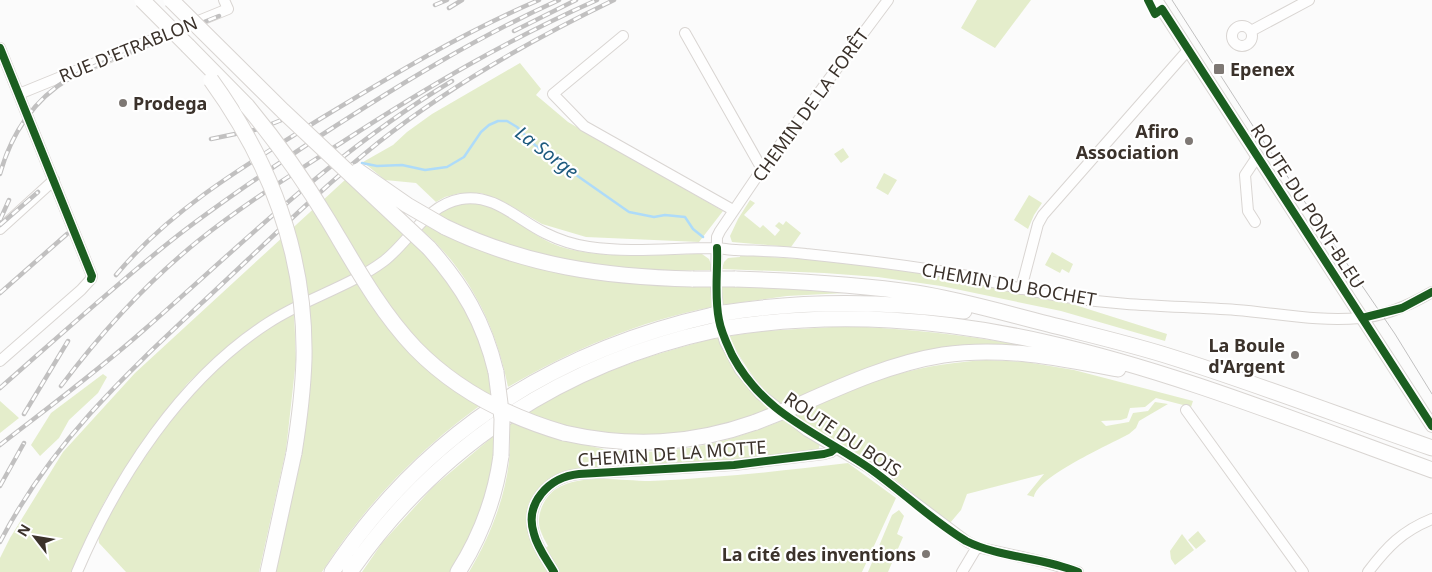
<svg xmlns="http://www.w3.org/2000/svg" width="1432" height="572" font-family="'Noto Sans',sans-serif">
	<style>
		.green { fill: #e4edcb }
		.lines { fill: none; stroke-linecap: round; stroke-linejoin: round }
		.stream { stroke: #aedbf9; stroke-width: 2.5 }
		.minor-casing { stroke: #d9d5d2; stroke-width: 12 }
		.major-casing { stroke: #d9d5d2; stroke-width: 14 }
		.highway-casing { stroke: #d9d5d2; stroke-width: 17 }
		.minor { stroke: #fefefe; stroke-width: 10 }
		.major { stroke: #fefefe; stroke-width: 12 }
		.highway { stroke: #fefefe; stroke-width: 15 }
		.tram { stroke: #c1c0c0; stroke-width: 1 }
		.rail-casing { stroke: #c1c0c0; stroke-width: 4.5 }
		.rail { stroke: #fff; stroke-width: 2.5; stroke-dasharray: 8; stroke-linecap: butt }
		.highway-bridge-casing { stroke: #d9d5d2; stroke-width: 17; stroke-linecap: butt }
		.highway-bridge { stroke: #fefefe; stroke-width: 15 }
		.cycleway-casing { stroke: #fff; stroke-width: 11 }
		.cycleway { stroke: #1b5e20; stroke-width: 8 }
		.poi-dot { fill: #7e7874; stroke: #fff; stroke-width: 2 }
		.labels { text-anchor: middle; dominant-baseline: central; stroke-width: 4.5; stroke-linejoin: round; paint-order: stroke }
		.street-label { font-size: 18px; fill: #3b322b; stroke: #fff }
		.poi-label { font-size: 18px; font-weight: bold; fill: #3b322b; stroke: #fff; text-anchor: end }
		.water-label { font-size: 19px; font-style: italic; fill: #1d5a7e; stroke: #fff }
	</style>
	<rect width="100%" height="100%" fill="#fbfbfb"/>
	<path class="green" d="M977,0H1031L995,48L961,28Z
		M520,63L541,89L536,95L568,122L723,211L699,242L586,237L542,224L504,202L481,193H460L445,197L436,202L416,183L385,180L363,162L393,145L407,132L432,114Z
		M843,148L849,157L841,163L834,154Z
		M884,173L897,180L888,195L876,188Z
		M346,179L406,233L383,256L367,268L289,305L263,320L212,360L187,384L146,437L106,499L89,532L72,572H0V558L10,538L63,452L135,373Z
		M1029,195L1042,203L1034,215L1028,229L1014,220Z
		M750,200L755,203L744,215L760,228L763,225L775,236L780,230L775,226L779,222L783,225L786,221L801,233L791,247L732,242L730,236L738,219Z
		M474,203C504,208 524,230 551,243C591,261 658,254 702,254L709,259L713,270C696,270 678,271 660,271C583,268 504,252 436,215C448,206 459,204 474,203Z
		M428,223L490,253L711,285L712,307C639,321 572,350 508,387C496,326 469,271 422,230Z
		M412,239C439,268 465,298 480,336C487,354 490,376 495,395C426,442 366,502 322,572H274L298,472L306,411L307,305Z
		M1052,252L1073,264L1069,273L1062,269L1060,273L1045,265Z
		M740,255L833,261L898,269L957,279L1072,304L1167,334L1165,341L1061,311L941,286L878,277L824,273L722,269L724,262L728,258L740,257Z
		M721,285L845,290V293L787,296L722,305Z
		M294,310L296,360L286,450L259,572H126L99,543L98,534L114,503L155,442L193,392L248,341Z
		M849,326C909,329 967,335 1026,346V347L992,345L780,406C758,385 742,364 729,336L764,331Z
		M720,337C730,367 747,390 771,410L722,428L666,437L590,433L524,415C585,376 650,354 720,337Z
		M986,360L1026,362L1074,370L1193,401L1191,407L1156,398L1145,407L1130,408L1127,418L1121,420L1101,421L1106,426L1129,422L1133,413L1148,411L1155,402L1168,404L1139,421L1136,428L1129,434C1109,445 1038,476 1034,497L1027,495L1044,474L967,494L961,510L950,523L882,469L794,416C828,401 862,384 898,374C927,366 956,362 986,360Z
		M103,374L107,377L98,393L69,420L59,438L40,456L31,445L51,413Z
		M0,401L19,418L0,433Z
		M510,419C536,428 563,439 590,446C651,462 727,444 783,420L820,444L818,451L750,460L574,470C553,476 547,482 533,499L540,552L548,546C545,541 542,535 540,529C536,515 544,497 556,489C581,473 622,481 650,481C671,480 691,479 711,477C757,474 803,468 848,463L896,498L862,572H469C489,538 504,502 509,462C510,448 510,433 510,419Z
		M497,433L493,467L480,518L451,572H362L382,543L433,487Z
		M899,510L904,516L897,534L903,537L888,572H868L892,515Z
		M1198,531L1206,541L1196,549L1188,540Z
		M1182,534L1194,550L1175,565L1171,559L1170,551Z"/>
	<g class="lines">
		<path class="stream" d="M362,163L377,166L402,165L425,170L447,167L464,157L481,132L489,125L498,121H507L517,127L539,149L629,212L654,217L665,215L685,217L693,229L703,237"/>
		<g class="minor-casing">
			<path id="minor" d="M888,0L762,169L720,231L717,237L716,286L719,322L725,342L740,370L760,394L807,431L868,467L966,541L977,547L1044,562L1078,572
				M1232 36a10 10 0 1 1 20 0a10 10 0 1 1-20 0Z
				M1251,31L1309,0
				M685,33L762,169
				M623,36L553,94L584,126L733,210
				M0,48L92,276L91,279L81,290L0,361
				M19,94L228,9L224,0
				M1255,222L1248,211L1245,175L1257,157
				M0,229L54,180
				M1021,289L1038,224L1043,215L1188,50
				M1186,410L1303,572
				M77,572C117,478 181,379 268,323C304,299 349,287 384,261C410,241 426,205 461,199C494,193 518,220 545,233C559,240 574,245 589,247C630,253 672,248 713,248C721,248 729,250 736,250C760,251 783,251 806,254C855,259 904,265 952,273C990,280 1027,292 1066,297C1122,306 1179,306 1236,310C1277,313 1318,322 1360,318C1386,316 1410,305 1432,292
				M554,572C547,560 537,547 534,534C524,503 549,477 579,474L734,465L824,454L831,452L836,448
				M962,572L977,547
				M1368,572C1387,547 1402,531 1432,519"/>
		</g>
		<g class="major-casing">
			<path id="major" d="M1156,0L1432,426"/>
		</g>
		<g class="highway-casing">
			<path id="highway" d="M188,46L247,106
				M445,227C526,266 604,277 693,279
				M429,248C463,286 484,322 496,372
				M735,279C795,281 856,284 916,293C961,300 1004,313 1048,324C1087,334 1126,343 1165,355C1255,383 1343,417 1432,448
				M724,313C804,300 883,301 964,311
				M727,328C982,288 1198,386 1432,470
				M799,405C846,384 893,363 943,355C1002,346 1061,358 1118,369
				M564,433C631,448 691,445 756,422
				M268,572L294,453
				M332,572C423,435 553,351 713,315
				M350,572C439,444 564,363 716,330
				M458,572C481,536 495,499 501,456"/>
		</g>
		<use href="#minor" class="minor"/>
		<use href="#major" class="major"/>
		<use href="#highway" class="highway"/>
		<path class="tram" d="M1172,0L1253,126L1395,334L1432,394"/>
		<g class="rail-casing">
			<path id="rail" d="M435,5L447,0
				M449,8L462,0
				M514,31L576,0
				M211,139L259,129L294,115
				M0,174C11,134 34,99 70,78C89,67 110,60 130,52C160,40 189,28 219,16
				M0,220L9,200
				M0,225L38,192
				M116,275C172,208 246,165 320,119C391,76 462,33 539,0
				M0,293L67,234
				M61,386C101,333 146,283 198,241C244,204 294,173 344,141C427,87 507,40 597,0
				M0,388C57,338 113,287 172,240C219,203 270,169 320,136C397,86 475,38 559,0
				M24,414L68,341
				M0,445C49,407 99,370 145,329C244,242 338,149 452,81
				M0,486L24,443
				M0,542C52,442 126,374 206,299C263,246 318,191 379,142C451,85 531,40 614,0"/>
		</g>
		<use href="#rail" class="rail"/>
		<g class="highway-bridge-casing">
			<path id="highway-bridge" d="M142,0L188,46
				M171,0L283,111L429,248
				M211,80C271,163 306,256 304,359C303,391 299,422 294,453
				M247,106C277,142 304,180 328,220C355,265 379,310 415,348C456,390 509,417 564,433
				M358,171L407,205L445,227
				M693,279H735
				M713,315L724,313
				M716,330L727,328
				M496,372L502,419L501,456
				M756,422L799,405"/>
		</g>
		<use href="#highway-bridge" class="highway-bridge"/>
		<g class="cycleway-casing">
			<path id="cycleway" d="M1148,0L1155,14L1162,9L1432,426
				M0,48L92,276L91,279
				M717,248C718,272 714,296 719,320C721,332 727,344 732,355C764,415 817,432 869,468C902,491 931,520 966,541C1000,558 1042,557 1078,572
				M1362,318L1402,308L1432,292
				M554,572C547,560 537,547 534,534C524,503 549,477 579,474L734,465L824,454L831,452L836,448"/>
		</g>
		<use href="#cycleway" class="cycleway"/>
	</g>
	<g class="poi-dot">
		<rect x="1213" y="63" width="12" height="12" rx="2.5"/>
		<circle cx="123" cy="103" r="5"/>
		<circle cx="1189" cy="141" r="5"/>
		<circle cx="1295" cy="355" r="5"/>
		<circle cx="926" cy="554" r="5"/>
	</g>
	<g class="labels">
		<g class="street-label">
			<text transform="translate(128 49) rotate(-22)">RUE D'ETRABLON</text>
			<text transform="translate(810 105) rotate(-54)">CHEMIN DE LA FORÊT</text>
			<text transform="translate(1308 206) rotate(57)">ROUTE DU PONT-BLEU</text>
			<text transform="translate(1009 284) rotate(10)">CHEMIN DU BOCHET</text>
			<text transform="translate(843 434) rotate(34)">ROUTE DU BOIS</text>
			<text transform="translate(672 453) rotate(-4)">CHEMIN DE LA MOTTE</text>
		</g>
		<g class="poi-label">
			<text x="1230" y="69" text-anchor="start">Epenex</text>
			<text x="133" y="103" text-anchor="start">Prodega</text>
			<text x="1179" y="131">Afiro<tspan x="1179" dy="21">Association</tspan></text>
			<text x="1285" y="345">La Boule<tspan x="1285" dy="21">d'Argent</tspan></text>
			<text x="916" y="554">La cité des inventions</text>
		</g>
		<g class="water-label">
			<text transform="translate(547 152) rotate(37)">La Sorge</text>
		</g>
	</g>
	<g transform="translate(35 537) rotate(301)" stroke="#ffffff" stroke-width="4" paint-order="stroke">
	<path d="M0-4L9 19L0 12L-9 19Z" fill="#3b322b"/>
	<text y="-8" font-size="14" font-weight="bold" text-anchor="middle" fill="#3b322b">N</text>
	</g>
</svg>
